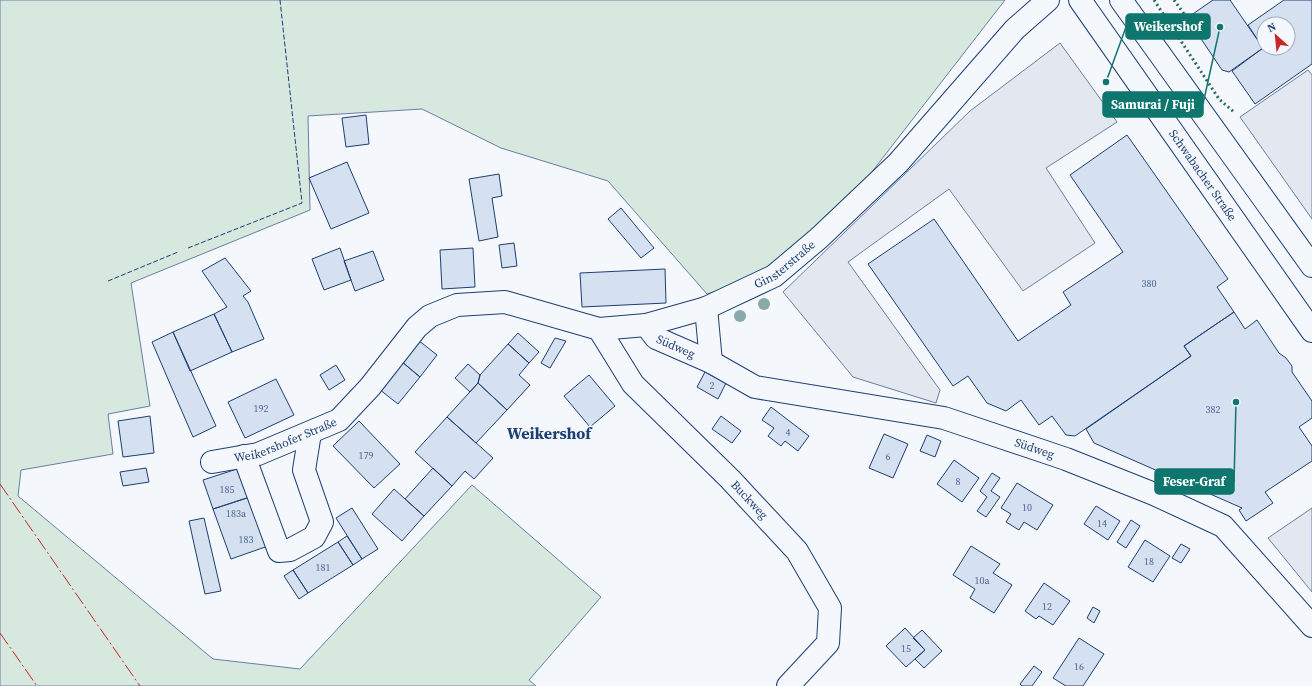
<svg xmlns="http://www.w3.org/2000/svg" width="1312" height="686" font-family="'Source Serif 4',serif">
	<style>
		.green { fill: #d7e8df; stroke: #687fa3 }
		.parking { fill: #e3e8f0; stroke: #687fa3 }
		.building { fill: #d5e0f0; stroke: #1d3f73; fill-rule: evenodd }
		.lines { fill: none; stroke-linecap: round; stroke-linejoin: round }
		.minor-casing { stroke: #1d3f73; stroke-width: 24 }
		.major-casing { stroke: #1d3f73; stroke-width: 24 }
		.minor { stroke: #f4f7fb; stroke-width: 22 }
		.major { stroke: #f4f7fb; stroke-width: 22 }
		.hedge { stroke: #2c6c60; stroke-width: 3; stroke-dasharray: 2 3; stroke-linecap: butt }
		.fence { stroke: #1d3f73; stroke-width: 1; stroke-dasharray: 5 2; stroke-linecap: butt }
		.power { stroke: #c62828; stroke-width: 1; stroke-dasharray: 14 3 2 3; stroke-linecap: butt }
		.tree { fill: #86aba6 }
		.labels { text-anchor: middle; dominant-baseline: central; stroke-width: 3; stroke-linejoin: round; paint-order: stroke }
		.number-label { font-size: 10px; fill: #4b6792 }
		.street-label { font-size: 12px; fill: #1d3f73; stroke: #f4f7fb }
		.district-label { font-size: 16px; font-weight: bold; fill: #1d3f73; stroke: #f4f7fb }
		.leader { fill: none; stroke: #0f766e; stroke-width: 1.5 }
		.callout-dot { fill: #0f766e; stroke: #f4f7fb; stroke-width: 1.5 }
		.callout { fill: #0f766e; stroke: #0f766e; stroke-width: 1.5 }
		.callout-label { font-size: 13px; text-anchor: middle; font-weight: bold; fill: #fff }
	</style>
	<rect width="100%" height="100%" fill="#f4f7fb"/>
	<path class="green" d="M0,0H1005L871,173L816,228L752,279L707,294L608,181L501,148L422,109L308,116L310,210L131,283L150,406L108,414L113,454L21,470L18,496L213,659L300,669L472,485L601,597L529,680L536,686H0Z"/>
	<path class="parking" d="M1060,43L1117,122L1046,168L1095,243L1023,291L949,189L848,262L940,390L936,403L853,377L783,292L970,111Z
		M1308,70L1312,75V219L1240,117Z
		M1312,508V592L1268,538Z"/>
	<path class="building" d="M1213,0H1230L1263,48L1229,72L1222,70L1187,18Z
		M1284,0H1312V64L1255,104L1232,71L1263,48L1248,25ZM1264,24H1288V48H1264Z
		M366,115L369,144L346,147L342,118Z
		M1127,135L1228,279L1217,287L1234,312L1184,346L1191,356L1075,436L1066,435L1052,416L1039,425L1021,400L1006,411L987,403L968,376L953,386L868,264L934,219L1018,341L1071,305L1063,292L1123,252L1070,175Z
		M347,162L369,213L331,229L309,178Z
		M499,174L502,196L492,198L498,237L479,241L469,179Z
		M621,208L654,248L641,258L608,219Z
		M514,243L517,266L502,268L499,245Z
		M340,248L351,280L324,290L312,259Z
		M473,248L475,287L442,289L440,250Z
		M373,251L384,280L355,291L344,261Z
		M225,258L251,291L243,296L248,302L264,339L232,352L214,314L227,307L202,271Z
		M665,269L666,303L582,307L580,273Z
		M1234,312L1245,329L1257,320L1279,353L1286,358L1292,366V372L1312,401V418L1299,427L1312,446V461L1265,492L1273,503L1246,521L1239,510L1242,508L1094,443L1086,429L1191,356L1184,346Z
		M214,314L232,352L190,371L173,332Z
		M173,332L216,426L193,437L152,342Z
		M518,333L539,352L529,363L508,344Z
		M555,338L566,341L550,368L541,363Z
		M418,340L437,355L420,377L401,361Z
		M508,344L529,363L519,375L530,385L507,410L478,383L480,375Z
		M401,361L420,377L398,404L379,389Z
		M468,364L480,375L478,383L470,392L455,378Z
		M336,365L345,380L329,390L320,375Z
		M705,372L726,383L718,399L697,387Z
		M589,375L615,406L590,427L564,396Z
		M276,379L294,415L245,438L228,402Z
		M478,383L507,410L476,443L447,417Z
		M771,407L809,436L798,451L785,441L781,446L768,436L774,428L762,420Z
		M150,416L154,453L123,457L118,421Z
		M721,416L741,431L732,443L712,429Z
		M447,417L493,458L474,479L465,471L452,486L415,452Z
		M359,421L400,464L374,488L333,446Z
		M884,434L908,444L893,478L869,468Z
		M927,435L941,441L935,457L920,451Z
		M954,460L979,478L962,502L937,484Z
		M146,468L149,482L123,486L120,472Z
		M240,468L250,497L213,509L203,480Z
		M433,468L452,486L424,516L405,499Z
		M992,473L1000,478L991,491L1000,497L986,517L977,511L987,497L980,491Z
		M1017,483L1053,505L1037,530L1024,522L1019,530L1006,522L1011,514L1001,508Z
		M394,489L424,516L402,541L372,514Z
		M250,497L268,546L231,559L213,509Z
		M1096,506L1120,521L1108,540L1084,524Z
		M352,508L378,549L362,559L336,518Z
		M204,518L221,591L205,594L189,521Z
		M1131,520L1140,526L1126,548L1117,542Z
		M347,536L362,559L353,565L338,542Z
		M1145,540L1170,556L1153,582L1128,567Z
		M338,542L353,565L308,593L293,570Z
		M1181,544L1190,549L1181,563L1172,558Z
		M971,546L1000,564L993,573L1012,585L994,613L970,598L975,589L953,575Z
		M293,570L308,593L299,599L284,576Z
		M1044,583L1070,601L1053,625L1039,616L1036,619L1025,611Z
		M1093,607L1100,611L1094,623L1087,618Z
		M905,628L925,650L906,667L886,646Z
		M922,630L942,651L924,668L915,659L925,650L913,638Z
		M1079,638L1104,654L1083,686H1066L1053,678Z
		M1034,666L1042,672L1032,686H1022L1020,684Z"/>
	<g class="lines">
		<g class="minor-casing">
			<g id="minor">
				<path d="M706,308L711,362"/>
				<path id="s1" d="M646,325L656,338L711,362L755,387L944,418L1066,459L1154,494L1223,526L1312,626"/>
				<path id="s2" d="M599,329L633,384L730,479L797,551L830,608L828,643L788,686"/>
				<path d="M244,456L279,551L290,550L314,537L322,522L304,470L310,433"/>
				<path id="s3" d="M212,462L258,454L339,420L370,387L417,327L430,316L457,305L505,302L599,329L646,325L706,308L774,276L819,238L898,163L1015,29L1048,0"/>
			</g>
		</g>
		<g class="major-casing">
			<g id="major">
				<path id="s4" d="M1080,0L1312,331"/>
				<path d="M1121,0L1312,266"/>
			</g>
		</g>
		<use href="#minor" class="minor"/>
		<use href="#major" class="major"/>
		<path class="hedge" d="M1154,0L1219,99L1235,113
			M1174,0L1187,18"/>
		<path class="fence" d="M188,248L302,203L280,0
			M108,281L178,252"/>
		<path class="power" d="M0,484L140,686
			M0,633L37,686"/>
	</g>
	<g class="tree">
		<circle cx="764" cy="304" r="6"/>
		<circle cx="740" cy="316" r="6"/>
	</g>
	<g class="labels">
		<g class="number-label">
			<text x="1149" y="283">380</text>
			<text x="712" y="385">2</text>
			<text x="261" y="408">192</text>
			<text x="1213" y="409">382</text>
			<text x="788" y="432">4</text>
			<text x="366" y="455">179</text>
			<text x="888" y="456">6</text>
			<text x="958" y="481">8</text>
			<text x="227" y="489">185</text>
			<text x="1027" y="507">10</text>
			<text x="236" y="513">183a</text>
			<text x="1102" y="523">14</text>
			<text x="246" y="539">183</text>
			<text x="1149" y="561">18</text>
			<text x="323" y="567">181</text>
			<text x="982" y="580">10a</text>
			<text x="1047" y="606">12</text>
			<text x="906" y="648">15</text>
			<text x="1079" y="666">16</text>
		</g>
		<g class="street-label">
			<text stroke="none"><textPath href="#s4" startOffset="214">Schwabacher Straße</textPath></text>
			<text stroke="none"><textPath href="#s3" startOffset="648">Ginsterstraße</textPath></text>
			<text stroke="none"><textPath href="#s1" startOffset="38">Südweg</textPath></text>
			<text stroke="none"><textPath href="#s3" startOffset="77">Weikershofer Straße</textPath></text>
			<text stroke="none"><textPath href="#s1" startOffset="414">Südweg</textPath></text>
			<text stroke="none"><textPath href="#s2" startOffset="229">Buckweg</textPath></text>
		</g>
		<g class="district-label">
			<text x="549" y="433">Weikershof</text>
		</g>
	</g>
	<path class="leader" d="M1106 82L1126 27M1220 27L1203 104M1236 402L1234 482"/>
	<g class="callout-dot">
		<circle cx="1106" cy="82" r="4"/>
		<circle cx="1220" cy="27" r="4"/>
		<circle cx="1236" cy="402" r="4"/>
	</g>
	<g class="callout">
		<rect x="1126" y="14" width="84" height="25" rx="4"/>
		<rect x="1103" y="92" width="100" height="25" rx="4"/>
		<rect x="1155" y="469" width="79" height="25" rx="4"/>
	</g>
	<g class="callout-label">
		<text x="1168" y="31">Weikershof</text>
		<text x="1153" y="109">Samurai / Fuji</text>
		<text x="1194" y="486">Feser-Graf</text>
	</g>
	<g transform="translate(1276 36) rotate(333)"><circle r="19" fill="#f4f7fb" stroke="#9eadc5"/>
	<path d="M0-3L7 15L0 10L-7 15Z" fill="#c62828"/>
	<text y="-6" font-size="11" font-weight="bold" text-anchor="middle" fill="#1d3f73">N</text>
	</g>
</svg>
